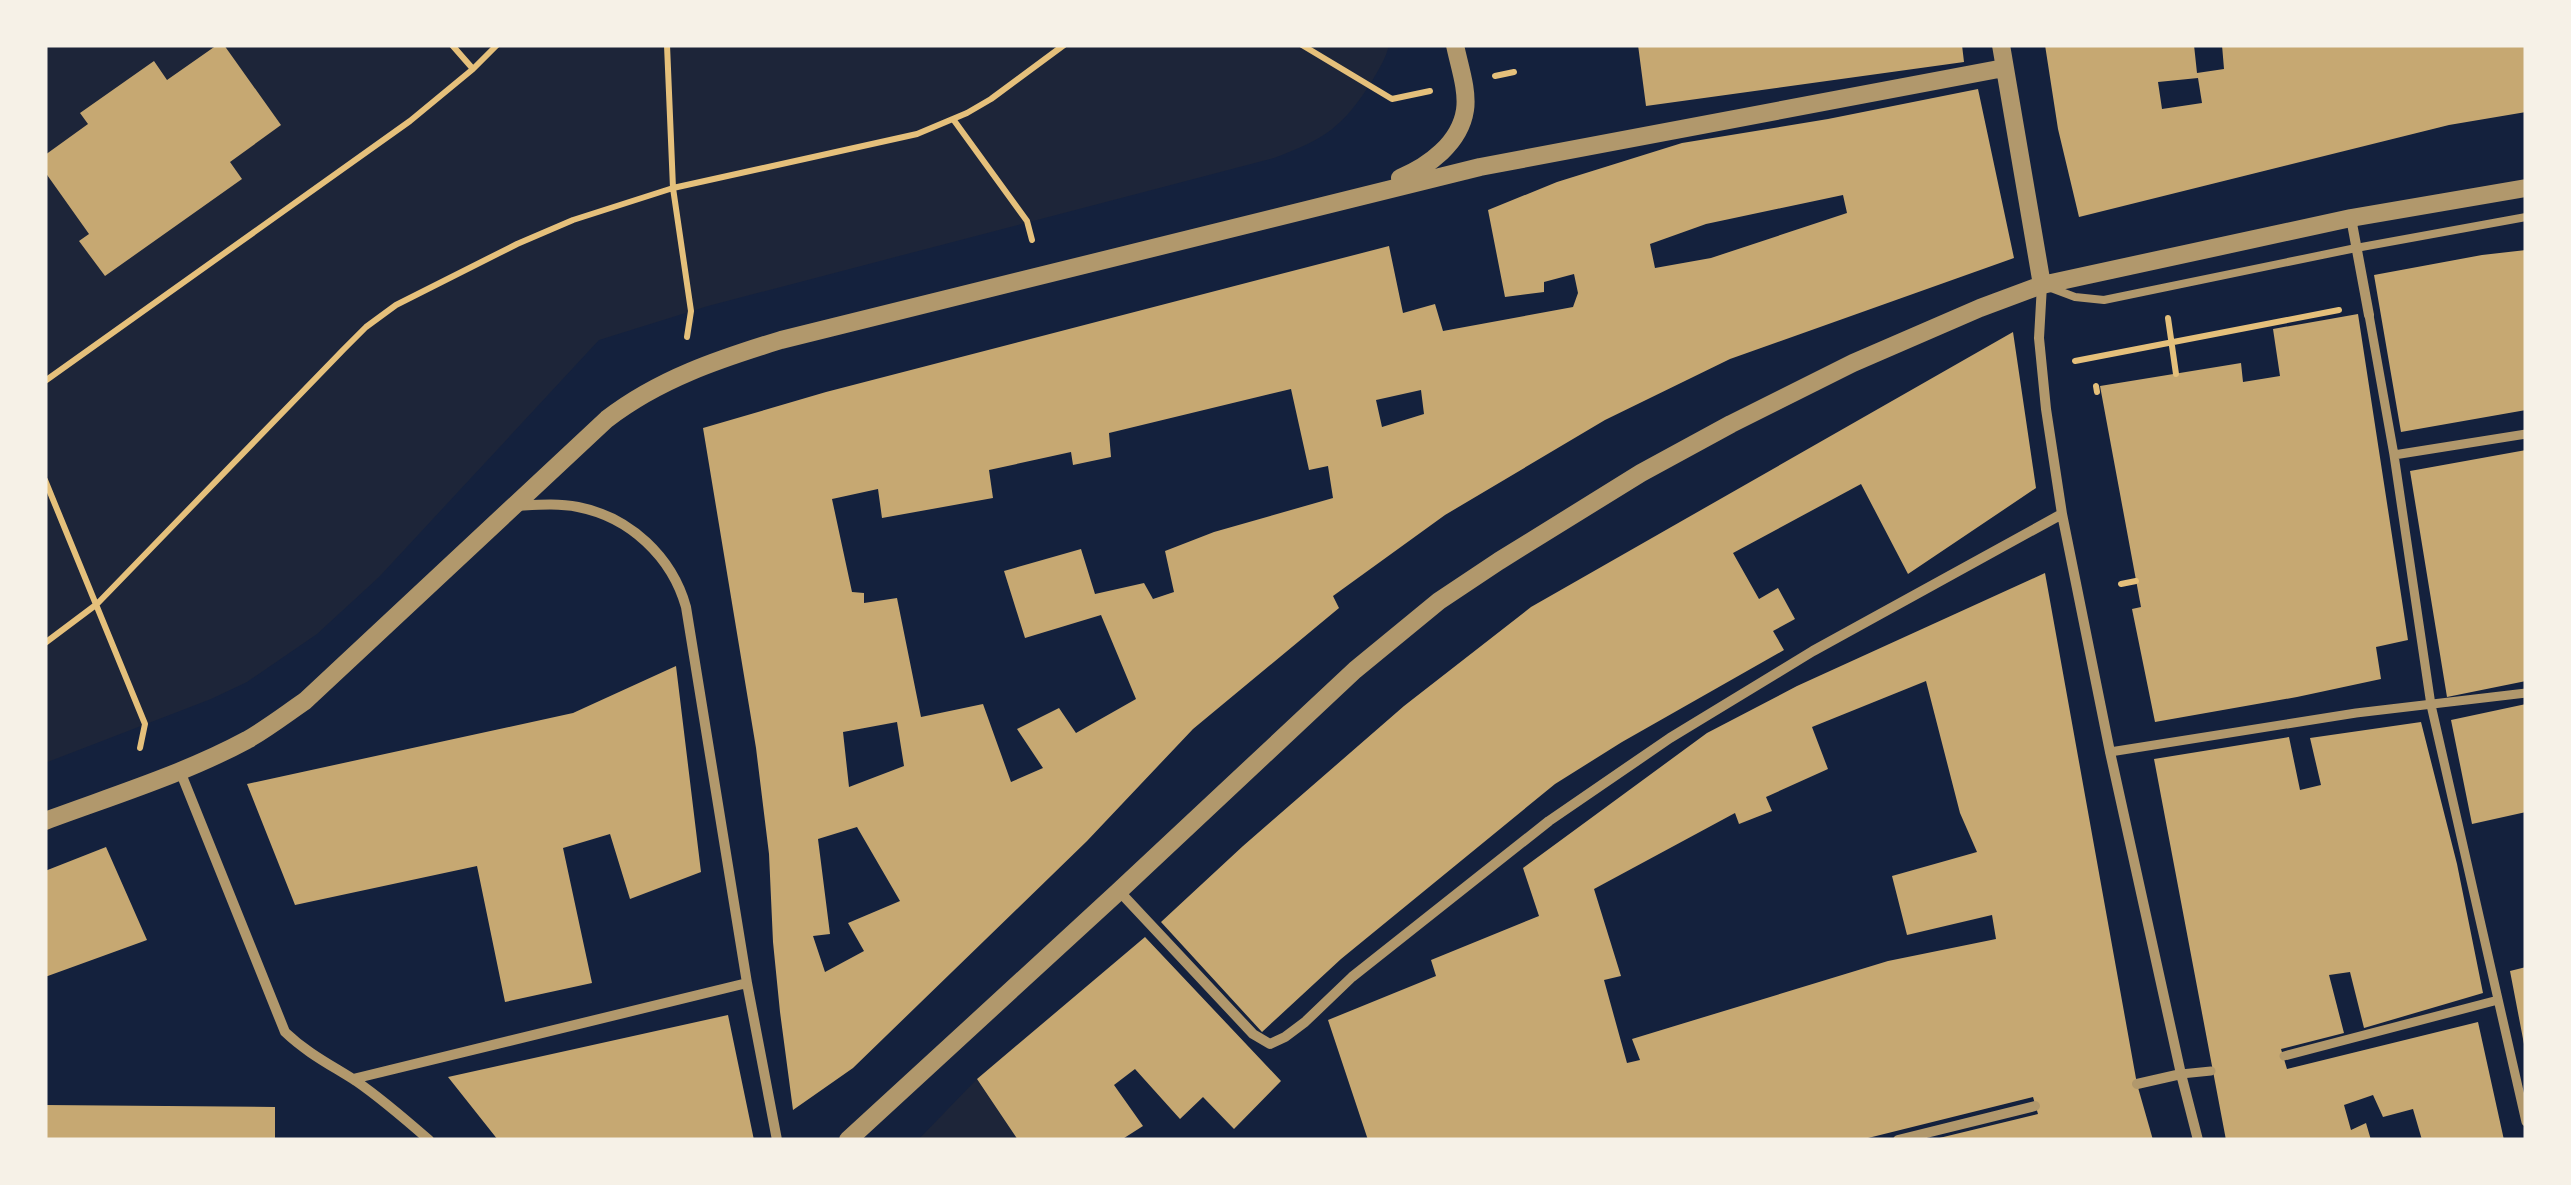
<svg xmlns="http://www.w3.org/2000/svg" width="2571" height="1185" font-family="'PT Sans Narrow',sans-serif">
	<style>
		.green { fill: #1d2539 }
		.building { fill: #c6a872; fill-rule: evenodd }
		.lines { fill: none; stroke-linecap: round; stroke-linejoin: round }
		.path { stroke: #e5c07b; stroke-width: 6 }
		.service { stroke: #b1986c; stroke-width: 8 }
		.pedestrian { stroke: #b1986c; stroke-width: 9 }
		.minor { stroke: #b1986c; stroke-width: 10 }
		.tertiary { stroke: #b1986c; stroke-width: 18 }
	</style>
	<rect width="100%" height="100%" fill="#14213d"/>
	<path class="green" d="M45,45H1389C1386,58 1379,69 1372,81C1343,127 1325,139 1274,158L708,306L599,340L379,577L317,634L247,682L211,699L45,763Z
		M977,1079L1018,1140H918Z"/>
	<path class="building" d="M217,45H224L281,125L230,162L242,179L105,276L79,241L89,234L45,172V155L88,124L80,113L154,61L167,80Z
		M1638,45H1962L1964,62L1646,106Z
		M2045,45H2194L2197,73L2224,69L2222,45H2526V112L2449,125L2079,217L2058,129ZM2198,78L2202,103L2162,109L2158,82Z
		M1978,89L2014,258L1730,359L1605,420L1445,515L1333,596L1339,608L1193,729L1087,841L853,1068L793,1110L780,1012L773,942L769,854L756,748L703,428L826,392L1389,246L1403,313L1435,304L1443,331L1573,307L1578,293L1574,274L1544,282V292L1505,297L1488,210L1557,182L1682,143L1828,119ZM1843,195L1847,213L1711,258L1655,268L1650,244L1706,224ZM1291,389L1309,470L1328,466L1333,498L1214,532L1165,551L1174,592L1153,599L1144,583L1095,594L1081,549L1004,571L1025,638L1101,615L1136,699L1076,733L1059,708L1017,729L1043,768L1011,782L983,704L921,717L897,598L864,603V593L852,592L832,499L878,489L882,518L993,498L989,470L1071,452L1073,465L1111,457L1109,433ZM1421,390L1424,414L1382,427L1376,400ZM897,722L904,766L849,787L843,732ZM857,827L900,901L848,923L864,951L825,972L813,936L830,934L818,839Z
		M2526,250V410L2401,432L2374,275L2482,255Z
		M2358,314L2408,640L2376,647L2381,679L2297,697L2155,722L2132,609L2141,607L2100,386L2241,363L2243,382L2280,376L2273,329Z
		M2013,332L2036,488L1908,574L1861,484L1733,553L1759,599L1778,588L1795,619L1773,631L1784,650L1622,742L1555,784L1341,959L1262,1032L1161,922L1243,846L1404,706L1531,607Z
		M2526,450V681L2447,697L2410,471Z
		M2045,573L2137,1084L2153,1140H1931L2038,1114L2033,1097L1860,1140H1368L1328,1020L1436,976L1431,960L1539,916L1523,868L1707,733L1797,686ZM1926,681L1960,813L1977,852L1892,876L1907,935L1992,915L1996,939L1888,961L1632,1039L1640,1060L1627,1063L1604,980L1621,976L1594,889L1735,813L1739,824L1772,811L1766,797L1828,769L1812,727Z
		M676,666L701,872L630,899L610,834L563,848L592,983L505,1002L477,866L295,905L247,784L573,713Z
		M2526,704V812L2472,824L2451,720Z
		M2421,722L2457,864L2483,993L2364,1028L2350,972L2329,975L2344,1033L2281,1049L2287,1069L2478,1022L2504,1140H2422L2413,1109L2383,1117L2373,1095L2344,1105L2351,1130L2366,1123L2371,1140H2226L2154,759L2289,737L2300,790L2321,785L2310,738Z
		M106,847L147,940L45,977V871Z
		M1145,937L1281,1081L1234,1129L1203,1097L1180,1119L1135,1069L1114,1085L1143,1126L1121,1140H1018L977,1079Z
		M2526,967V1043L2524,1044L2510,971Z
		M728,1015L754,1140H498L448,1077Z
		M45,1105L275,1107V1140H45Z"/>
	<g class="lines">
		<path class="path" d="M452,45L473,69
			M667,45L673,188L691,311L687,337
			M1302,45L1392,99L1430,91
			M1495,76L1514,72
			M953,119L1027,221L1032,240
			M2168,318L2176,374
			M2075,361L2339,310
			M45,381L410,121L473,69L497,45
			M2096,386L2097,392
			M45,480L145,724L140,748
			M2121,584L2136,581
			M45,643L97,604L344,349L366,327L396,305L517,244L573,220L673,188L917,134L967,113L991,99L1064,45"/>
		<path class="service" d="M2051,288L2075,297L2104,300L2356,248L2526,217"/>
		<path class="pedestrian" d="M2369,315L2394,455L2431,705L2526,1122
			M2394,455L2526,434
			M2110,752L2356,713L2526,693
			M2284,1056L2498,1000
			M2181,1074L2211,1071"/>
		<path class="minor" d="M2351,218L2369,315
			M2042,285L2039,338L2046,409L2062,514L2110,752L2181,1074L2198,1140
			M515,506C536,505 557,503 578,507C630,517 672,557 686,607L747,983L777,1140
			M180,771L285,1032C307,1053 331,1065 356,1081C382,1099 405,1119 429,1140
			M1119,891L1253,1034L1270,1044L1285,1037L1305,1022L1352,977L1549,821L1670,738L1813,651L2062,514
			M353,1079L747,983
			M2137,1084L2181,1074
			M1898,1140L2035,1106"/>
		<path class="tertiary" d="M2001,45L2042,285
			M1400,178C1429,166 1460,143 1465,110C1468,90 1459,65 1455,45
			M45,821C112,796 184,774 247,740C268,728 286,714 305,701L607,419C659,379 719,359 781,340L1480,167L2004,68
			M848,1140L1119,891L1355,670L1439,601L1499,561L1641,473L1731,424L1853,363L1980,308L2042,285L2351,218L2526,188"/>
	</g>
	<rect width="2571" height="1185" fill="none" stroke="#f6f1e7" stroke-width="95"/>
</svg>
